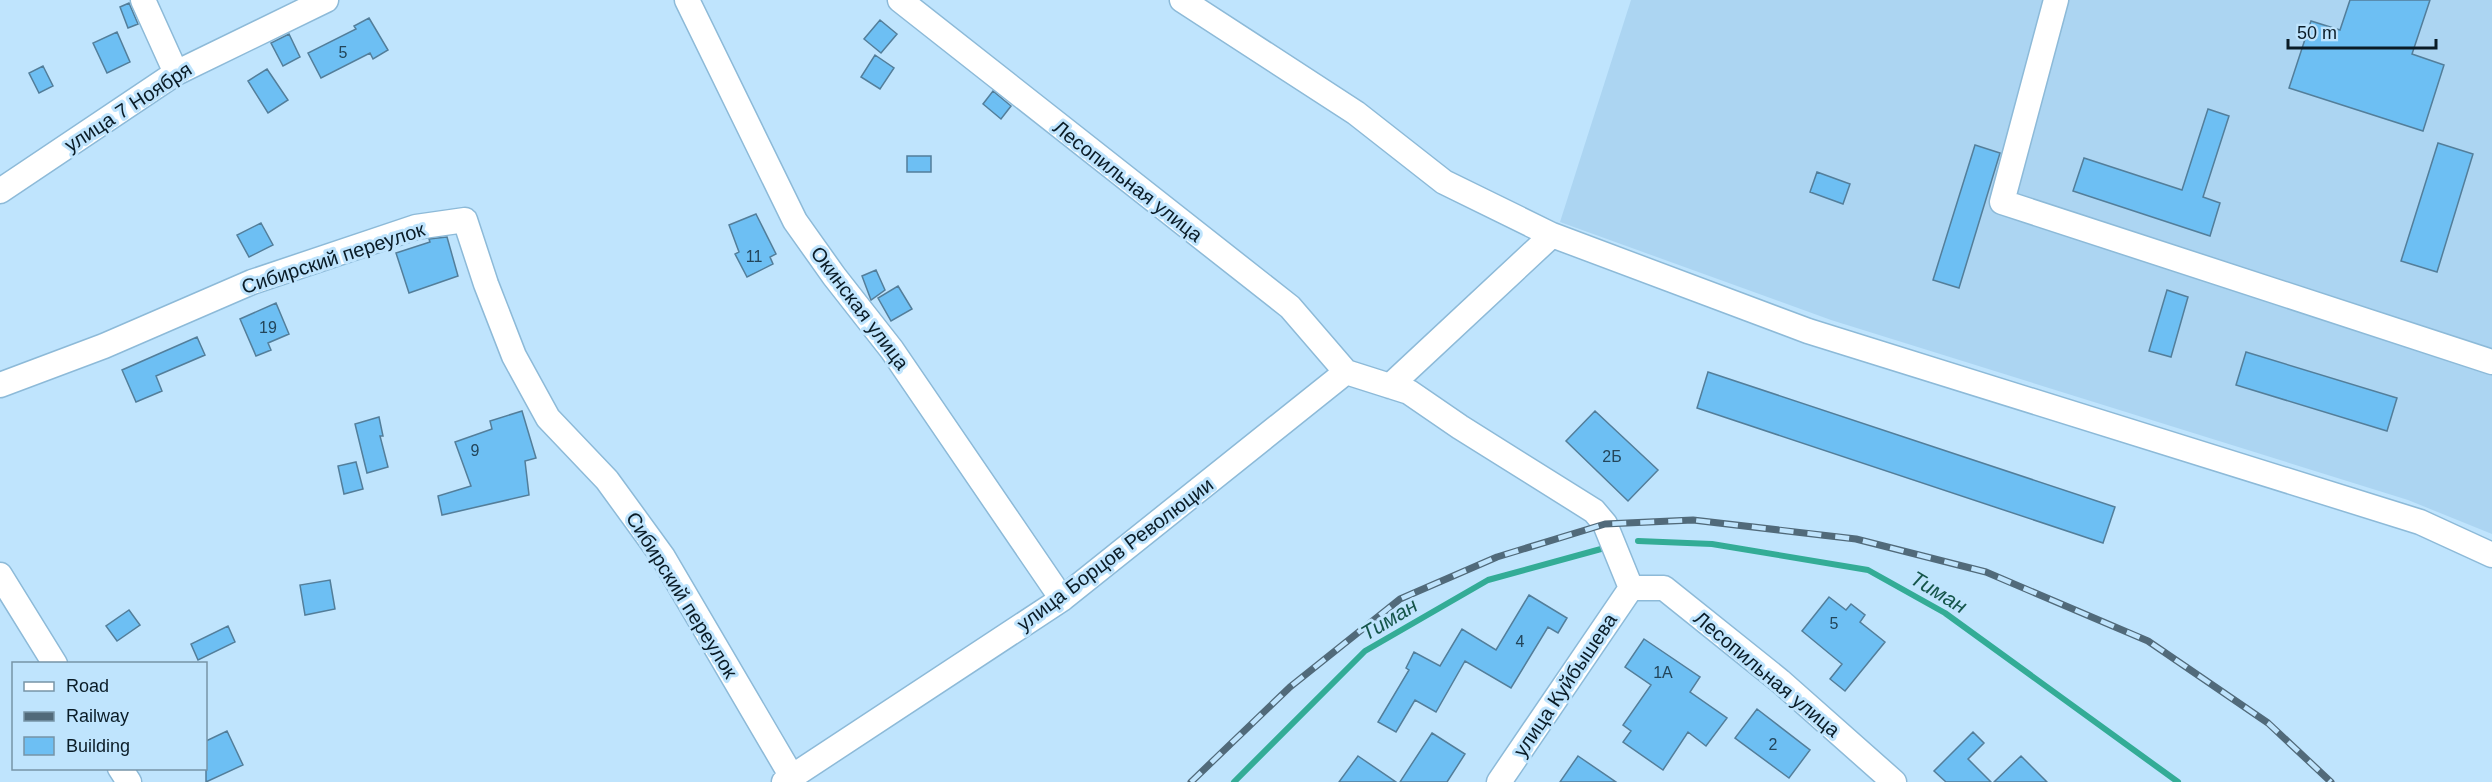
<svg xmlns="http://www.w3.org/2000/svg" width="2492" height="782" font-family="Arial,sans-serif">
	<style>
		.built { fill: #acd5f2 }
		.lines { fill: none; stroke-linecap: round; stroke-linejoin: round }
		.stream { stroke: #33ac96; stroke-width: 6 }
		.building { fill: #6dbff3; stroke: #537e9a; stroke-width: 1.5 }
		.minor-casing { stroke: #8dbad8; stroke-width: 27 }
		.minor { stroke: #fff; stroke-width: 24 }
		.rail-casing { stroke: #516a7a; stroke-width: 7 }
		.rail { stroke: #bfe4fd; stroke-width: 4.5; stroke-dasharray: 14; stroke-linecap: butt }
		.labels { text-anchor: middle; dominant-baseline: central; stroke-width: 6; stroke-linejoin: round; paint-order: stroke }
		.number-label { font-size: 16px; fill: #23455a }
		.street-label { font-size: 20px; fill: #0a1c27; stroke: #bfe4fd }
		.water-label { font-size: 21px; font-style: italic; fill: #16564b; stroke: #bfe4fd }
	</style>
	<rect width="100%" height="100%" fill="#bfe4fd"/>
	<path class="built" d="M1631,0H2492V534L2408,500L1831,320L1560,222Z"/>
	<g class="lines">
		<path class="stream" d="M1638,541L1712,544L1868,570L1945,613L2178,782
			M1234,782L1365,651L1488,580L1601,549"/>
	</g>
	<path class="building" d="M2350,0H2430L2412,54L2444,65L2423,131L2289,88L2311,21L2340,30Z
		M129,3L138,24L128,28L120,7Z
		M369,18L388,50L373,59L370,53L321,78L308,53L356,29L354,26Z
		M880,20L897,34L881,53L864,39Z
		M117,32L130,62L107,73L93,43Z
		M289,34L300,57L283,66L271,43Z
		M875,55L894,68L880,89L861,77Z
		M43,66L53,86L39,93L29,73Z
		M267,69L288,100L268,113L248,81Z
		M993,91L1011,106L1001,119L983,104Z
		M2208,109L2229,116L2203,197L2220,203L2210,236L2073,191L2084,158L2182,190Z
		M2438,143L2473,154L2437,272L2401,261Z
		M1975,145L2000,153L1959,288L1933,280Z
		M907,156H931V172H907Z
		M1817,172L1850,184L1843,204L1810,192Z
		M756,214L776,254L770,257L773,264L747,277L735,254L739,252L729,225Z
		M261,223L273,245L249,257L237,235Z
		M447,237L458,276L409,293L396,253L430,242L429,239Z
		M876,270L885,290L871,300L862,276Z
		M898,286L912,309L891,321L878,298Z
		M2167,290L2188,297L2171,357L2149,351Z
		M276,303L289,334L268,343L271,350L256,356L240,319Z
		M197,337L205,355L156,376L162,391L136,402L122,370Z
		M2246,352L2397,398L2387,431L2236,385Z
		M1708,372L2115,507L2103,543L1697,408Z
		M522,411L536,458L525,461L529,495L442,515L438,496L471,486L455,442L492,429L490,421Z
		M1595,411L1658,470L1628,501L1566,441Z
		M379,417L383,436H380L388,467L367,473L355,424Z
		M356,462L363,489L344,494L338,466Z
		M330,580L335,609L305,615L300,585Z
		M1529,595L1567,618L1558,633L1548,627L1511,688L1465,661L1436,712L1415,700L1396,732L1378,722L1409,670L1406,668L1414,652L1440,666L1462,629L1496,650Z
		M1829,597L1846,610L1851,604L1865,615L1860,622L1885,642L1845,691L1830,679L1842,664L1802,631Z
		M129,610L140,625L117,641L106,626Z
		M228,626L235,642L198,660L191,644Z
		M1644,639L1700,677L1690,692L1727,718L1706,746L1688,732L1663,770L1623,742L1631,731L1623,725L1651,685L1625,667Z
		M1757,709L1810,750L1789,778L1735,738Z
		M227,731L243,765L206,782V741Z
		M1973,732L1984,743L1968,759L1991,782H1946L1934,771Z
		M1432,733L1465,754L1447,782H1400Z
		M1358,756L1396,782H1339Z
		M1578,756L1616,782H1560Z
		M2021,756L2047,782H1994Z"/>
	<g class="lines">
		<g class="minor-casing">
			<path id="minor" d="M143,0L176,73
				M687,0L795,221L834,276L892,350L1062,599
				M900,0L1290,307L1346,372
				M1182,0L1356,113L1444,182L1552,235L1808,331L2420,522L2492,555
				M2056,0L2002,202L2492,362
				M0,191L176,73L326,0
				M1346,372L1409,392L1460,427L1594,511L1605,524L1631,588
				M0,385L104,346L252,282L416,227L465,220L486,284L514,356L548,418L607,480L663,557L792,777
				M1390,386L1552,235
				M0,575L55,664
				M1631,588H1664L1780,681L1894,782
				M120,768L129,782
				M784,782L1062,599L1346,372
				M1499,782L1631,588"/>
		</g>
		<use href="#minor" class="minor"/>
		<g class="rail-casing">
			<path id="rail" d="M1191,782L1290,687L1400,599L1497,557L1605,524L1693,520L1856,539L1986,572L2148,641L2268,723L2331,782"/>
		</g>
		<use href="#rail" class="rail"/>
	</g>
	<g class="labels">
		<g class="number-label">
			<text x="343" y="52">5</text>
			<text x="754" y="256">11</text>
			<text x="268" y="327">19</text>
			<text x="475" y="450">9</text>
			<text x="1612" y="456">2Б</text>
			<text x="1834" y="623">5</text>
			<text x="1520" y="641">4</text>
			<text x="1663" y="672">1А</text>
			<text x="1773" y="744">2</text>
		</g>
		<g class="street-label">
			<text transform="translate(128 107) rotate(-33)">улица 7 Ноября</text>
			<text transform="translate(1128 181) rotate(38)">Лесопильная улица</text>
			<text transform="translate(333 258) rotate(-18)">Сибирский переулок</text>
			<text transform="translate(860 308) rotate(53)">Окинская улица</text>
			<text transform="translate(1115 554) rotate(-37)">улица Борцов Революции</text>
			<text transform="translate(682 595) rotate(58)">Сибирский переулок</text>
			<text transform="translate(1767 674) rotate(40)">Лесопильная улица</text>
			<text transform="translate(1565 685) rotate(-56)">улица Куйбышева</text>
		</g>
		<g class="water-label">
			<text transform="translate(1939 592) rotate(31)">Тиман</text>
			<text transform="translate(1389 619) rotate(-31)">Тиман</text>
		</g>
	</g>
	<rect x="12" y="662" width="195" height="108" fill="#bfe4fd" stroke="#7794a7" stroke-width="1.5"/>
	<rect x="24" y="682" width="30" height="9" fill="#ffffff" stroke="#7794a7" stroke-width="1.5"/>
	<text x="66" y="692" font-size="18" fill="#0a1c27">Road</text>
	<rect x="24" y="712" width="30" height="9" fill="#516a7a" stroke="#7794a7" stroke-width="1.5"/>
	<text x="66" y="722" font-size="18" fill="#0a1c27">Railway</text>
	<rect x="24" y="737" width="30" height="18" fill="#6dbff3" stroke="#7794a7" stroke-width="1.5"/>
	<text x="66" y="752" font-size="18" fill="#0a1c27">Building</text>
	<path d="M2288 39v9h148v-9" fill="none" stroke="#0a1c27" stroke-width="3"/>
	<text x="2297" y="39" font-size="18" fill="#0a1c27" stroke="#bfe4fd" stroke-width="4.5" paint-order="stroke">50 m</text>
</svg>
